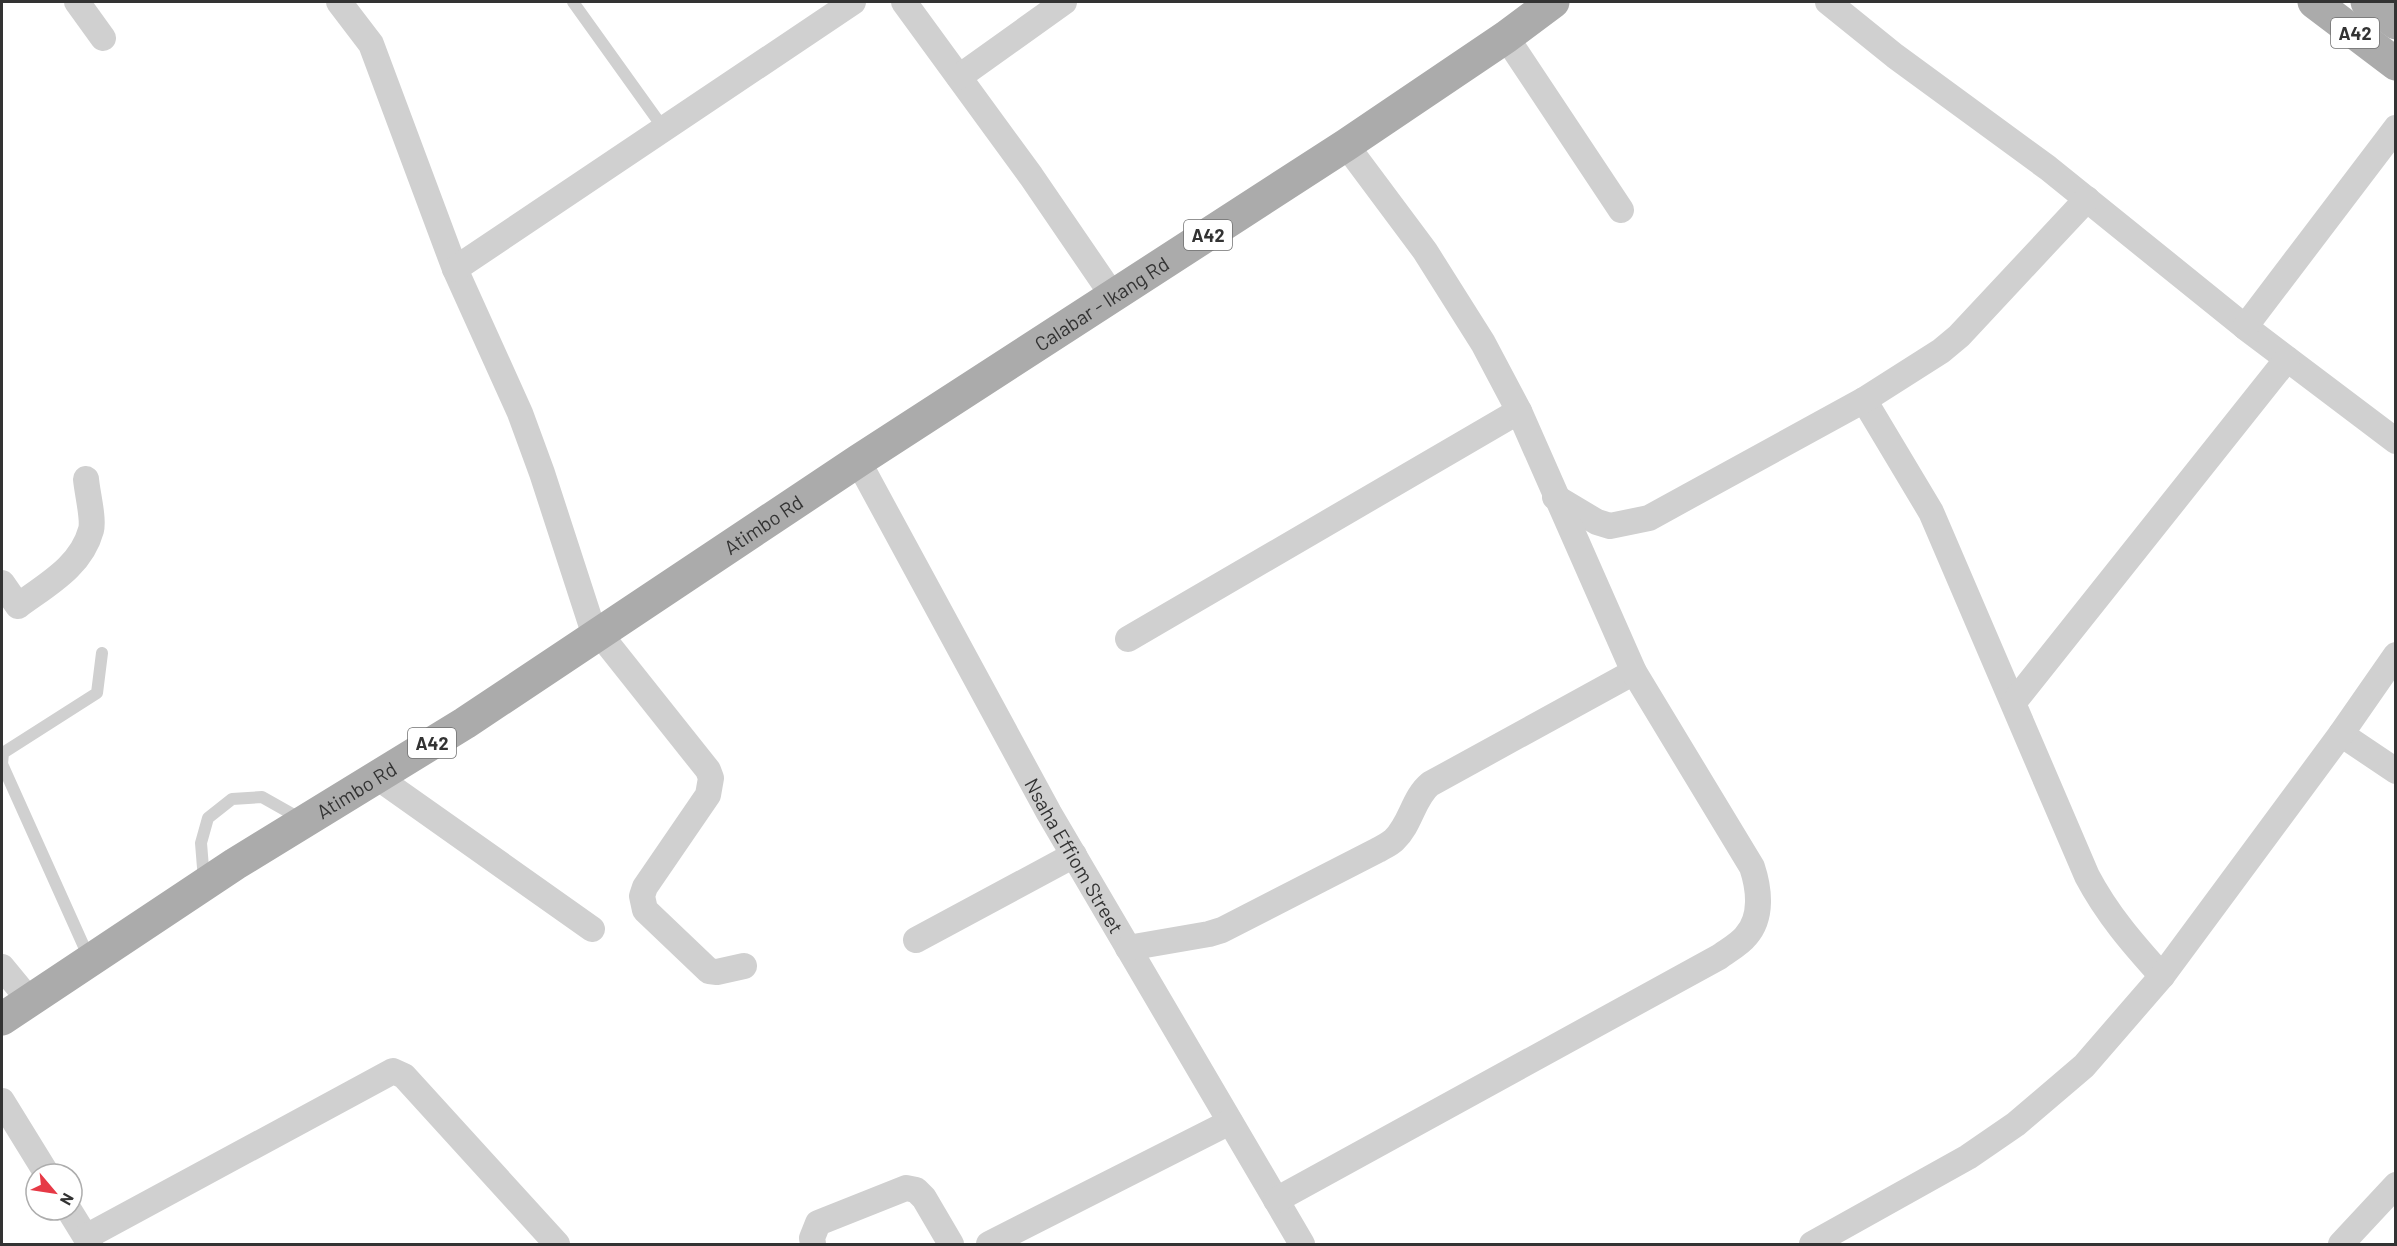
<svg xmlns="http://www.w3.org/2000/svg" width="2397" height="1246" font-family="Barlow,sans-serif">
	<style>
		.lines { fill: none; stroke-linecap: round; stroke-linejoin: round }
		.lane { stroke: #d0d0d0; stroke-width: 12 }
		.street { stroke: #d0d0d0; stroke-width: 26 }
		.primary { stroke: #ababab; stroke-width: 33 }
		.labels { text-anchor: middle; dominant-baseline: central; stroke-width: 6; stroke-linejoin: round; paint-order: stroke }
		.shield { fill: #fff; stroke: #707070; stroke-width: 1.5 }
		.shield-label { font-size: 18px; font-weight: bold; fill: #333 }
		.street-label { font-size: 20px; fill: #333; stroke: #fff }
	</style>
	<rect width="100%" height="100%" fill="#fff"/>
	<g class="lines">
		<path class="lane" d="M573,2L664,129
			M204,880L201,843L208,818L232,799L262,797L301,819
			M90,960L2,764L3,753L97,693L102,653"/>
		<g class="street">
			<path d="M77,2L103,38"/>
			<path d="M339,2L371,44L455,269L520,413L542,473L595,636"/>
			<path d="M904,2L1031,176L1113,296"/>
			<path d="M1828,2L1895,56L2048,168L2245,327L2396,441"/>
			<path d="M1506,37L1621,210"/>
			<path d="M959,77L1064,2"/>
			<path d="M455,269L853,2"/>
			<path d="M2245,327L2396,128"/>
			<path d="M1864,400L1931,512L2087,876C2107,914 2133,944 2162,976"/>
			<path id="s1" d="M858,461L1049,813L1302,1244"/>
			<path d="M1555,497L1597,522L1610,526L1649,518L1864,400L1941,351L1959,336L2087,199"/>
			<path d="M2,583L18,606C46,585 81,567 91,530C94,519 87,492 86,479"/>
			<path d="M599,633L708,770L711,778L708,795L645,887L642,896L645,910L709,971L717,972L744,966"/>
			<path d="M1128,639L1519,411"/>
			<path d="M2014,702L2287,359"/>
			<path d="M2341,734L2396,771"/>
			<path d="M377,777L592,929"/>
			<path d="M916,940L1074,855"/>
			<path d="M1128,948L1209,934L1222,930L1378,850C1383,847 1390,844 1394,840C1411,824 1413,798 1430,784L1634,672"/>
			<path d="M2,967L30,1001"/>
			<path d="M2,1101L47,1174"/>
			<path d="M1276,1200L1719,957C1727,951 1740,944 1746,936C1763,917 1759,888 1752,867L1634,672L1519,411L1483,343L1425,251L1346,145"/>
			<path d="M69,1210L90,1244"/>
			<path d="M86,1237L393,1071L404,1076L557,1244"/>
			<path d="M813,1244L812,1238L818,1223L906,1188L916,1190L924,1198L951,1244"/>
			<path d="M989,1244L1230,1122"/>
			<path d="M1812,1244L1968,1157L2016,1124L2084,1066L2162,976L2341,734L2396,655"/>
			<path d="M2341,1244L2396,1185"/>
		</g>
		<g class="primary">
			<path d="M2314,2L2396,64"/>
			<path d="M2367,2L2396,23"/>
			<path id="s2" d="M2,1019L235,864L465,723L858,461L1346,145L1506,37L1553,2"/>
		</g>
	</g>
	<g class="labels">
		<g class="shield">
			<rect x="2331" y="18" width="48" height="30" rx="4.5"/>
			<rect x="1184" y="220" width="48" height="30" rx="4.5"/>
			<rect x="408" y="728" width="48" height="30" rx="4.5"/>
		</g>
		<g class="shield-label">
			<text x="2355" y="33">A42</text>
			<text x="1208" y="235">A42</text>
			<text x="432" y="743">A42</text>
		</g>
		<g class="street-label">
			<text stroke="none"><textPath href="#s2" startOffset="1312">Calabar - Ikang Rd</textPath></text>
			<text stroke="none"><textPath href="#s2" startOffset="908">Atimbo Rd</textPath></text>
			<text stroke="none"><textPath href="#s2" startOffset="422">Atimbo Rd</textPath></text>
			<text stroke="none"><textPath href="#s1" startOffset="450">Nsaha Effiom Street</textPath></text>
		</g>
	</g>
	<rect width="2397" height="1246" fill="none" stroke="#333333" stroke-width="6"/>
	<g transform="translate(54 1192) rotate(119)"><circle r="28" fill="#ffffff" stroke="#adadad" stroke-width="1.5"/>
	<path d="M0-4.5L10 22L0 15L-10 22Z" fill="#e63946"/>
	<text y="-9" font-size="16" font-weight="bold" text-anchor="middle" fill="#333333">N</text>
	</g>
</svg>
